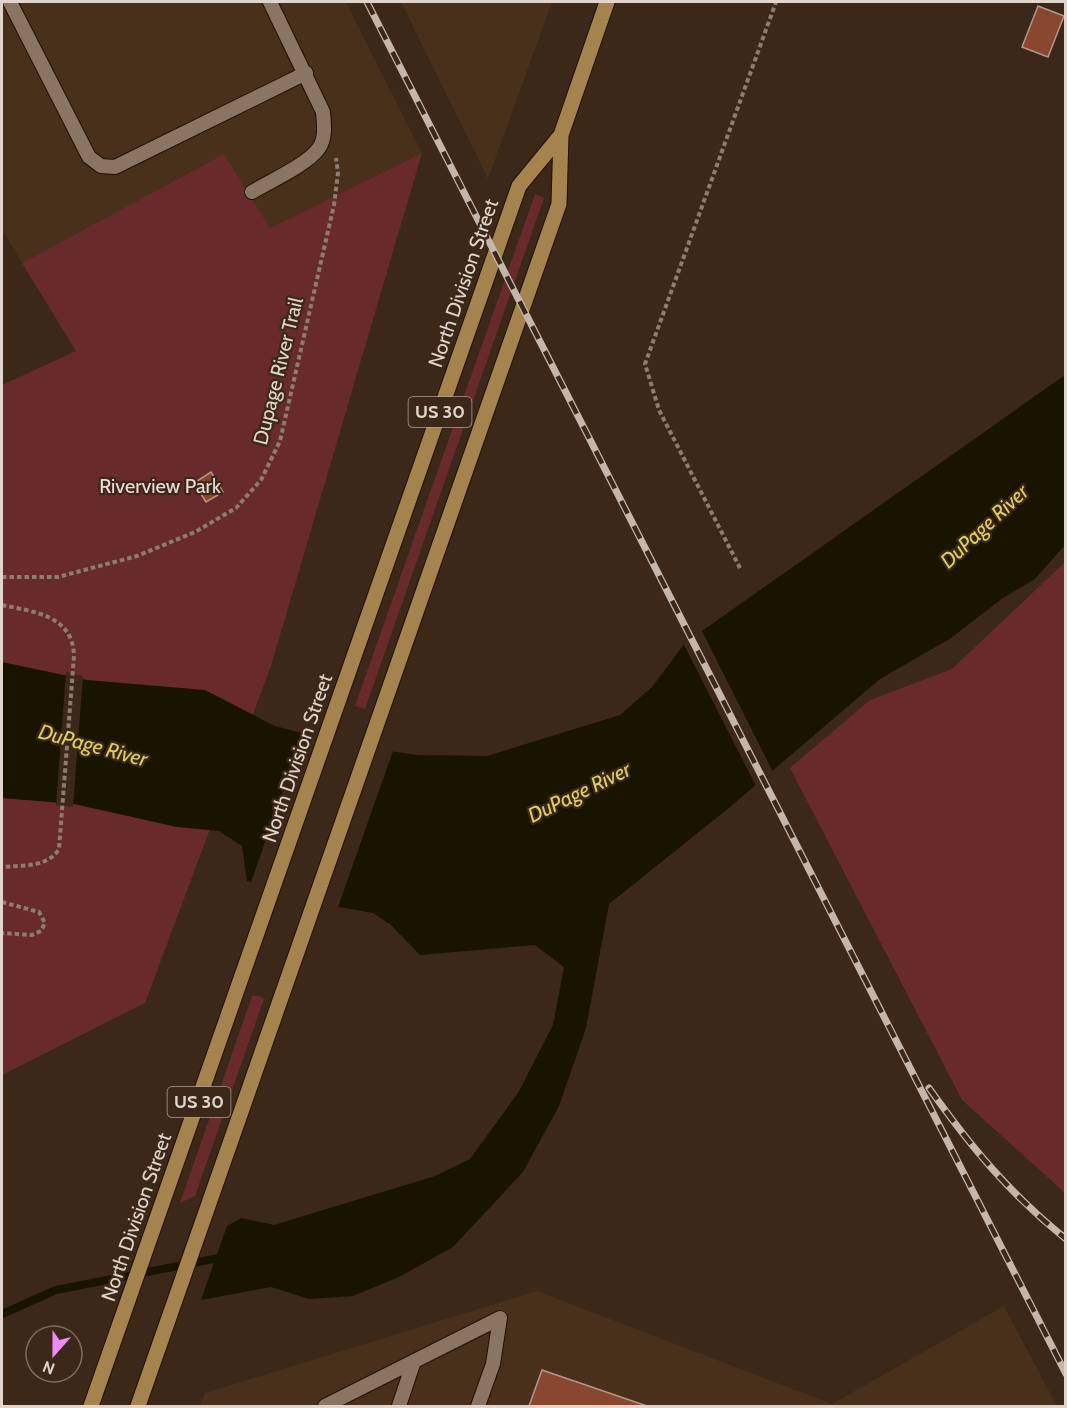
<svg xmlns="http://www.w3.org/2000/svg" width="1067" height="1408" font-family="Cabin,sans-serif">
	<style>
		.built { fill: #48301a }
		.green { fill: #692a2b }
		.water { fill: #181400 }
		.pier { fill: #3b2818 }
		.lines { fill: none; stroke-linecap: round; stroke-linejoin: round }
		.stream { stroke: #181400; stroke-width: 8 }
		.building { fill: #88472e; stroke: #b4968b; stroke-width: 1.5 }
		.service-casing { stroke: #211002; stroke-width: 16 }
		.primary-casing { stroke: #211002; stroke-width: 17 }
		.path { stroke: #8d7d70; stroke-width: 4; stroke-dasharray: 4.5 3; stroke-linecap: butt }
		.service { stroke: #8a7462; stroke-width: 14 }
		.primary { stroke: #a4834f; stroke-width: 15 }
		.rail-casing { stroke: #c4b6ab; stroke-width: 7 }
		.rail { stroke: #3b2818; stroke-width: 4.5; stroke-dasharray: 14; stroke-linecap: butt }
		.labels { text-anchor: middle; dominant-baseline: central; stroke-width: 4.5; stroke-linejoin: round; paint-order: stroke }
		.shield { fill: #3b2818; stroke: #afa095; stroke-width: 1.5 }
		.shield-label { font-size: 18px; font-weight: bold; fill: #e1d4ca }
		.street-label { font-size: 20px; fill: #e1d4ca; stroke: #3b2818 }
		.park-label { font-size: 20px; fill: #f0d9d8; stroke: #3b2818 }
		.water-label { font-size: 21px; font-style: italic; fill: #dfce66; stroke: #3b2818 }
	</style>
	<rect width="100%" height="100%" fill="#3b2818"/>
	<path class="built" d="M2,2H346L422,153L270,228L219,157L22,263L2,229Z
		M401,2H552L488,179Z
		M537,1291L832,1404L1004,1306L1057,1406H200L205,1393Z"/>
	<path class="green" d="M422,153L271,666L145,1003L2,1075V385L76,351L22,263L224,154L270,228Z
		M535,194L544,198L365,709L355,706Z
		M1065,562V1193L962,1100L790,768L870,700L952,669Z
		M252,996H260L264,999L195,1196L180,1203Z"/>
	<path class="water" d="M1065,375V545L1035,579L1003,598L951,638L880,679L730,807L609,904L586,1028L559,1106L523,1172L453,1247L399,1277L353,1296L309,1299L271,1287L201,1300L227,1226L241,1218L274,1225L435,1176L470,1159L518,1093L553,1025L564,967L535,945L420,955L391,925L373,913L339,907L247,881L242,846L219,831L177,827L74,804L2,798V662L87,680L205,690L275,726L343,744L417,755L487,756L620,715L652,687L685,643Z"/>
	<path class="pier" d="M700,627L774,774L757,788L682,641Z
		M66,672L83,676L73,807L56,805Z
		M304,731L343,741L394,748L337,910L250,885Z"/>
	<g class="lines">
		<path class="stream" d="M2,1314L56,1290L224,1257"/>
	</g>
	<path class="building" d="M1038,6L1064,16L1048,57L1022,47Z
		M211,472L223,492L206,502L194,483Z
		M542,1370L647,1406H529Z"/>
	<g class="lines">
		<g class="service-casing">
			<path id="service" d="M10,2L89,157L101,166L115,167L306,73
				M252,192C270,181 307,165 319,148C326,138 324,124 323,112L270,2
				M325,1406L500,1318L493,1364L478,1406
				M399,1406L414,1361"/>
		</g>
		<g class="primary-casing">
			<path id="primary" d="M91,1406L519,186L561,135
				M138,1406L559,204L561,135L607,2"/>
		</g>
		<path class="path" d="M740,568L659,410L645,364L776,2
			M2,577H58L137,556L195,532L236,508L261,480L280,441L334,205L338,173L336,158
			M2,605C34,612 73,615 74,656L59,849C47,868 23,865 2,867
			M2,902L39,912L45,923L41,931L32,935L2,933"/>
		<use href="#service" class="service"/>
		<use href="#primary" class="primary"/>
		<g class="rail-casing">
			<path id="rail" d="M367,2L1066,1374
				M929,1088C971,1147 1009,1193 1066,1239"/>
		</g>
		<use href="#rail" class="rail"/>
	</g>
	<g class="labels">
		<g class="shield">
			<rect x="408.5" y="397" width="63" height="30" rx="4.5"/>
			<rect x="167.5" y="1087" width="63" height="30" rx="4.5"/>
		</g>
		<g class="shield-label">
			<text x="440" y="412">US 30</text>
			<text x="199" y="1102">US 30</text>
		</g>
		<g class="street-label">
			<text transform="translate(463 283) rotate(-71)">North Division Street</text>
			<text transform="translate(278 371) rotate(-76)">Dupage River Trail</text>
			<text transform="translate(297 758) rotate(-71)">North Division Street</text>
			<text transform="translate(136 1217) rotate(-71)">North Division Street</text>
		</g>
		<g class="park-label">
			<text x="160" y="486">Riverview Park</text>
		</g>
		<g class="water-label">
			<text transform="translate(984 526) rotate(-43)">DuPage River</text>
			<text transform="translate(93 745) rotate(15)">DuPage River</text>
			<text transform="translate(579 792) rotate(-26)">DuPage River</text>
		</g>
	</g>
	<rect width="1067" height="1408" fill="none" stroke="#e1d4ca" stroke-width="6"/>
	<g transform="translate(54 1354) rotate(201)"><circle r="28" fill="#3b2818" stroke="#7d6d5f" stroke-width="1.5"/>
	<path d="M0-4.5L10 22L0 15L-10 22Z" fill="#ed8cf9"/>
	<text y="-9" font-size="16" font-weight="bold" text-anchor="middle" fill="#e1d4ca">N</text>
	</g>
</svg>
